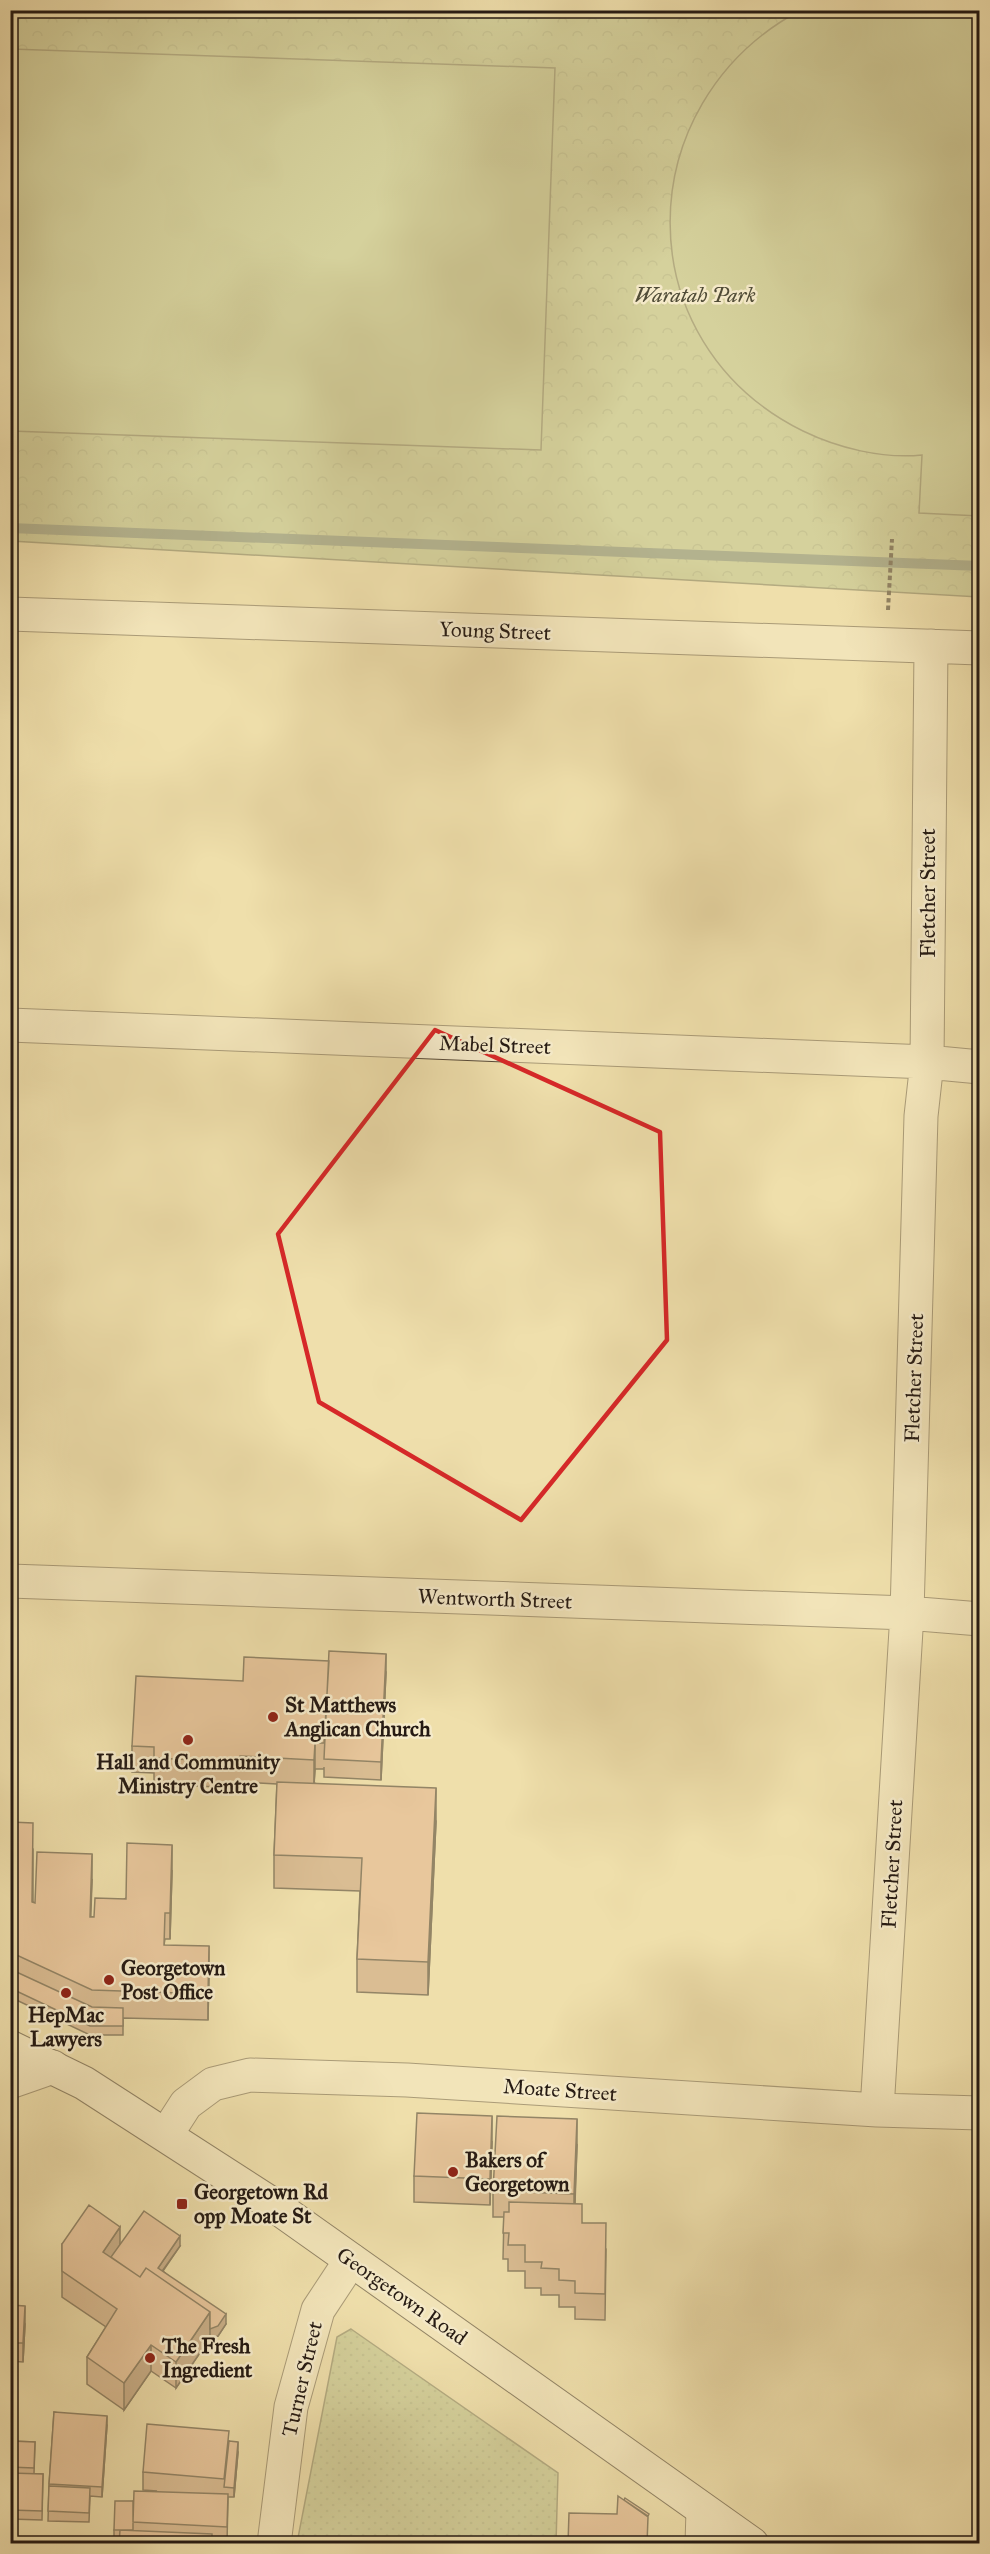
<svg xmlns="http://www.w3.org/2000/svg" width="990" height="2554" font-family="'IM FELL Great Primer',serif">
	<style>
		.grass { fill: url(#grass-dots); stroke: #6e6e4f; stroke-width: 1.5 }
		.forest { fill: url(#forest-crowns); stroke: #6e6e4f; stroke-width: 1.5 }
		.pitch { fill: #b6c28b; stroke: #6e6e4f; stroke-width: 1.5 }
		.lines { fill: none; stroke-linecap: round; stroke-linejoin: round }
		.stream { stroke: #6c7c6b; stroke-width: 10 }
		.street-casing { stroke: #584b39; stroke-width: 35 }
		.secondary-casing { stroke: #251a13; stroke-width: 35 }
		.path { stroke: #251a13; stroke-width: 4; stroke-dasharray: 4.5 3; stroke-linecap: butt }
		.street { stroke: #f5eac9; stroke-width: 33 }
		.secondary { stroke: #f5eac9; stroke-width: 33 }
		.wall { fill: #c29477; stroke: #251a13; stroke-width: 1.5 }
		.shaded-wall { fill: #9e7861; stroke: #251a13; stroke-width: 1.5 }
		.building { fill: #e1ac8a; stroke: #251a13; stroke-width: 1.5 }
		.marked { fill: none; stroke: #d62828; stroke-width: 4.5; stroke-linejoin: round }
		.poi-dot { fill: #8f2418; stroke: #f5eac9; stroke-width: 2 }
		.labels { text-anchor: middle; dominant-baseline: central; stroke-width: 5; stroke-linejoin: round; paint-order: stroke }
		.park-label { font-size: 21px; font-style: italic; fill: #504c37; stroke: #f5eac9 }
		.street-label { font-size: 21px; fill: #251a13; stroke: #f5eac9 }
		.poi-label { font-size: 21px; font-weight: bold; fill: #251a13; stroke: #f5eac9; text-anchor: start }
	</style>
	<defs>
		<pattern id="grass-dots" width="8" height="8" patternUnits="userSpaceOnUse" patternTransform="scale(1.5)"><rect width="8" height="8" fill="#b6c28b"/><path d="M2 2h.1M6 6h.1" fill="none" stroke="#9ca677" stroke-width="1.8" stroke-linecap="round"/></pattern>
		<pattern id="forest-crowns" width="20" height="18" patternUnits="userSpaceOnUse" patternTransform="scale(1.5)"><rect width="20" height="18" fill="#b6c28b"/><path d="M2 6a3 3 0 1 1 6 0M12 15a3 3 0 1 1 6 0" fill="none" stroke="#9ca677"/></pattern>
	</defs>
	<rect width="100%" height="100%" fill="#efdfac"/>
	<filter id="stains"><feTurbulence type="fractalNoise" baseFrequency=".00333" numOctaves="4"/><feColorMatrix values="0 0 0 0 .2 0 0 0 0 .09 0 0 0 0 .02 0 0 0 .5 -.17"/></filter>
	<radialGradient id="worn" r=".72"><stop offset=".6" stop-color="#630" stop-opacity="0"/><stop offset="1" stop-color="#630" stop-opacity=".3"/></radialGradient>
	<path class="grass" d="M351,2329L558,2473L556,2543H297L337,2337Z"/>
	<path class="forest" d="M10,11H979V597L11,541Z"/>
	<path class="pitch" d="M799,11H979V516L919,513L922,455C882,459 838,448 803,431C625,343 628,104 799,11Z
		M11,49L555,68L541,450L11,431Z"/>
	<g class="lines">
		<path class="stream" d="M10,528L980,566"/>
		<g class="street-casing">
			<path id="street" d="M10,614L980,648
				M10,1025L927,1062L980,1067
				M10,1581L907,1613L980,1619
				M10,2082L53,2067
				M877,2110L907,1613L921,1116L927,1062L931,646
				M166,2135L186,2104L213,2084L250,2075L407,2080L877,2110L980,2113
				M274,2544L291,2407L318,2310L351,2260
				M702,2544L703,2510"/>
		</g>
		<g class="secondary-casing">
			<path id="secondary" d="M10,2047L84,2083L278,2208L752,2544"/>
		</g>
		<path class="path" d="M888,610L892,539"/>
		<use href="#street" class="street"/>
		<use href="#secondary" class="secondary"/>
	</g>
	<path class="wall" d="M386,1672L381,1780L324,1777V1767V1769H315L314,1783L436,1821L428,1995L357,1992V1959L360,1891L274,1888V1855L277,1784L240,1782L239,1788L154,1784V1773L132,1772V1746L243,1681Z
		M10,1822L33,1849V1902L35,1903L92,1880L90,1917H94L172,1871L170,1939H165L164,1945L209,1972L208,2020L123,2018V2035H90L10,1997Z
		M492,2142L490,2205L414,2202V2176Z
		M577,2145L575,2204L582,2223L606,2249L605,2320L575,2319V2307H559V2295H541V2288H525V2271H508V2259H503L504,2217H493V2191Z
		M62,2244H120L180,2246L163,2271L226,2324L218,2336L210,2338L176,2388L151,2371L124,2410L87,2384V2357L106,2327L62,2297Z
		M10,2305L25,2324L23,2362L10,2361Z
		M54,2412L107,2425L102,2497L90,2496L89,2522L48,2521L49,2486Z
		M10,2441L35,2442L34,2474H43L42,2520L10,2519Z
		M229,2441L238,2452L234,2497H228L227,2544H119V2540L114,2539V2530L133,2501L157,2491L143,2490V2472Z"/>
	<path class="shaded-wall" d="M386,1654V1672L381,1780V1762Z
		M315,1743V1769L314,1786V1760Z
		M436,1788V1821L428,1995V1962Z
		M172,1845V1871L170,1939V1913Z
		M92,1854V1880L90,1943V1917Z
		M209,1946V1972L208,2020V1994Z
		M492,2116V2142L490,2205V2179Z
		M577,2119V2145L574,2220V2194Z
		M120,2227V2253L107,2272L103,2252Z
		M180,2236V2246L158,2277V2268Z
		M25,2306V2324L23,2362V2343Z
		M210,2312V2338L176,2388V2362Z
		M226,2314V2324L218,2336L210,2338V2329Z
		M151,2345V2371L124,2410V2383Z
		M107,2416V2425L102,2497V2487Z
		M238,2442V2452L234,2497V2488Z"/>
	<path class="building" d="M329,1651L386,1654L381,1762L324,1759Z
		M244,1657L329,1661L324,1743H315L314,1760L240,1756L239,1762L154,1758V1747L132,1746L136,1676L243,1681Z
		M277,1782L436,1788L428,1962L357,1959L362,1858L274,1855Z
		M10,1822L33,1823L32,1902L35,1903L37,1852L92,1854L90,1917H94L95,1898L126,1899L127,1843L172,1845L170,1913H165L164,1945L209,1946L208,1994L92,1990L10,1952Z
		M10,1969L92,2007L123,2008V2026H90L10,1988Z
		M417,2113L492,2116L490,2179L414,2176Z
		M497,2116L577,2119L574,2194L493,2191Z
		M509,2202L582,2204V2223H606L605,2294L575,2293V2281L559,2280V2269L541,2268L542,2262H525V2245H508L509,2233H503L504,2212H509Z
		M89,2205L120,2227L103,2252L140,2277L146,2268L210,2312L176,2362L151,2345L124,2383L87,2357L117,2309L62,2271V2244Z
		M144,2211L180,2236L158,2268L226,2314L218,2326L210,2329V2312L146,2268L140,2277L111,2257Z
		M10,2305L25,2306L23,2343H10Z
		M54,2412L107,2416L102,2487L49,2484Z
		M147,2424L229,2431L224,2479L143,2472Z
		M10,2441L35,2442L34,2468L10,2467Z
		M229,2441L238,2442L234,2488L224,2487Z
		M10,2473L43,2474L42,2511L10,2510Z
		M49,2486L90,2488L89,2513L48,2511Z
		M134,2491L228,2494L227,2527L133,2522Z
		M618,2496L648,2517L647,2544H568L569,2513L617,2514Z
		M625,2498L649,2514L648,2516L624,2500Z
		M115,2501H133V2530H114Z
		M120,2530L212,2534V2537H223L222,2544H119Z"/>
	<path d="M0 0H990V2554H0ZM435,1030L660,1132L667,1340L521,1520L319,1402L278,1234Z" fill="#efdfac" fill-opacity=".55" fill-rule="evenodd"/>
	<path class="marked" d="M435,1030L660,1132L667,1340L521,1520L319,1402L278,1234Z"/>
	<g class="poi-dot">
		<circle cx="273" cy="1717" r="6"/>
		<circle cx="188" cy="1740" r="6"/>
		<circle cx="109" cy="1980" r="6"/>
		<circle cx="66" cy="1993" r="6"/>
		<circle cx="453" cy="2172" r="6"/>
		<rect x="176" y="2198" width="12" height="12" rx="3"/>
		<circle cx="150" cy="2358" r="6"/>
	</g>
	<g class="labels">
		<g class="park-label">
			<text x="695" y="295">Waratah Park</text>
		</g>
		<g class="street-label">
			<text transform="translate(495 631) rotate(2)">Young Street</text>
			<text transform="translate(928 893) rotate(-90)">Fletcher Street</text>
			<text transform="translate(495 1045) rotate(2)">Mabel Street</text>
			<text transform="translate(914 1378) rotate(-88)">Fletcher Street</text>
			<text transform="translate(495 1599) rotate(2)">Wentworth Street</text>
			<text transform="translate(892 1864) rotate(-87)">Fletcher Street</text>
			<text transform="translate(560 2090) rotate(4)">Moate Street</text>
			<text transform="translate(402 2296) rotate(35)">Georgetown Road</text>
			<text transform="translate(302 2379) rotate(-77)">Turner Street</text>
		</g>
		<g class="poi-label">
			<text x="285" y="1705">St Matthews<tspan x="285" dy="24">Anglican Church</tspan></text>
			<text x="188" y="1762" text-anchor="middle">Hall and Community<tspan x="188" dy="24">Ministry Centre</tspan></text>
			<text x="121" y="1968">Georgetown<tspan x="121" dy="24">Post Office</tspan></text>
			<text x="66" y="2015" text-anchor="middle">HepMac<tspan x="66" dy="24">Lawyers</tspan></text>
			<text x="465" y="2160">Bakers of<tspan x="465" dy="24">Georgetown</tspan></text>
			<text x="194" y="2192">Georgetown Rd<tspan x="194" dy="24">opp Moate St</tspan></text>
			<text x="162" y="2346">The Fresh<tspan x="162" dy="24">Ingredient</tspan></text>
		</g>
	</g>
	<rect width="990" height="2554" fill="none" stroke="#efdfac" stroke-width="36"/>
	<rect x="12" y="12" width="966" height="2530" fill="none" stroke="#251a13" stroke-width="3"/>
	<rect x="18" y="18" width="954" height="2518" fill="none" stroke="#251a13" stroke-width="1.5"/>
	<rect width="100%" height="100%" filter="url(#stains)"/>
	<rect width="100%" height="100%" fill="url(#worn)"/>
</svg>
